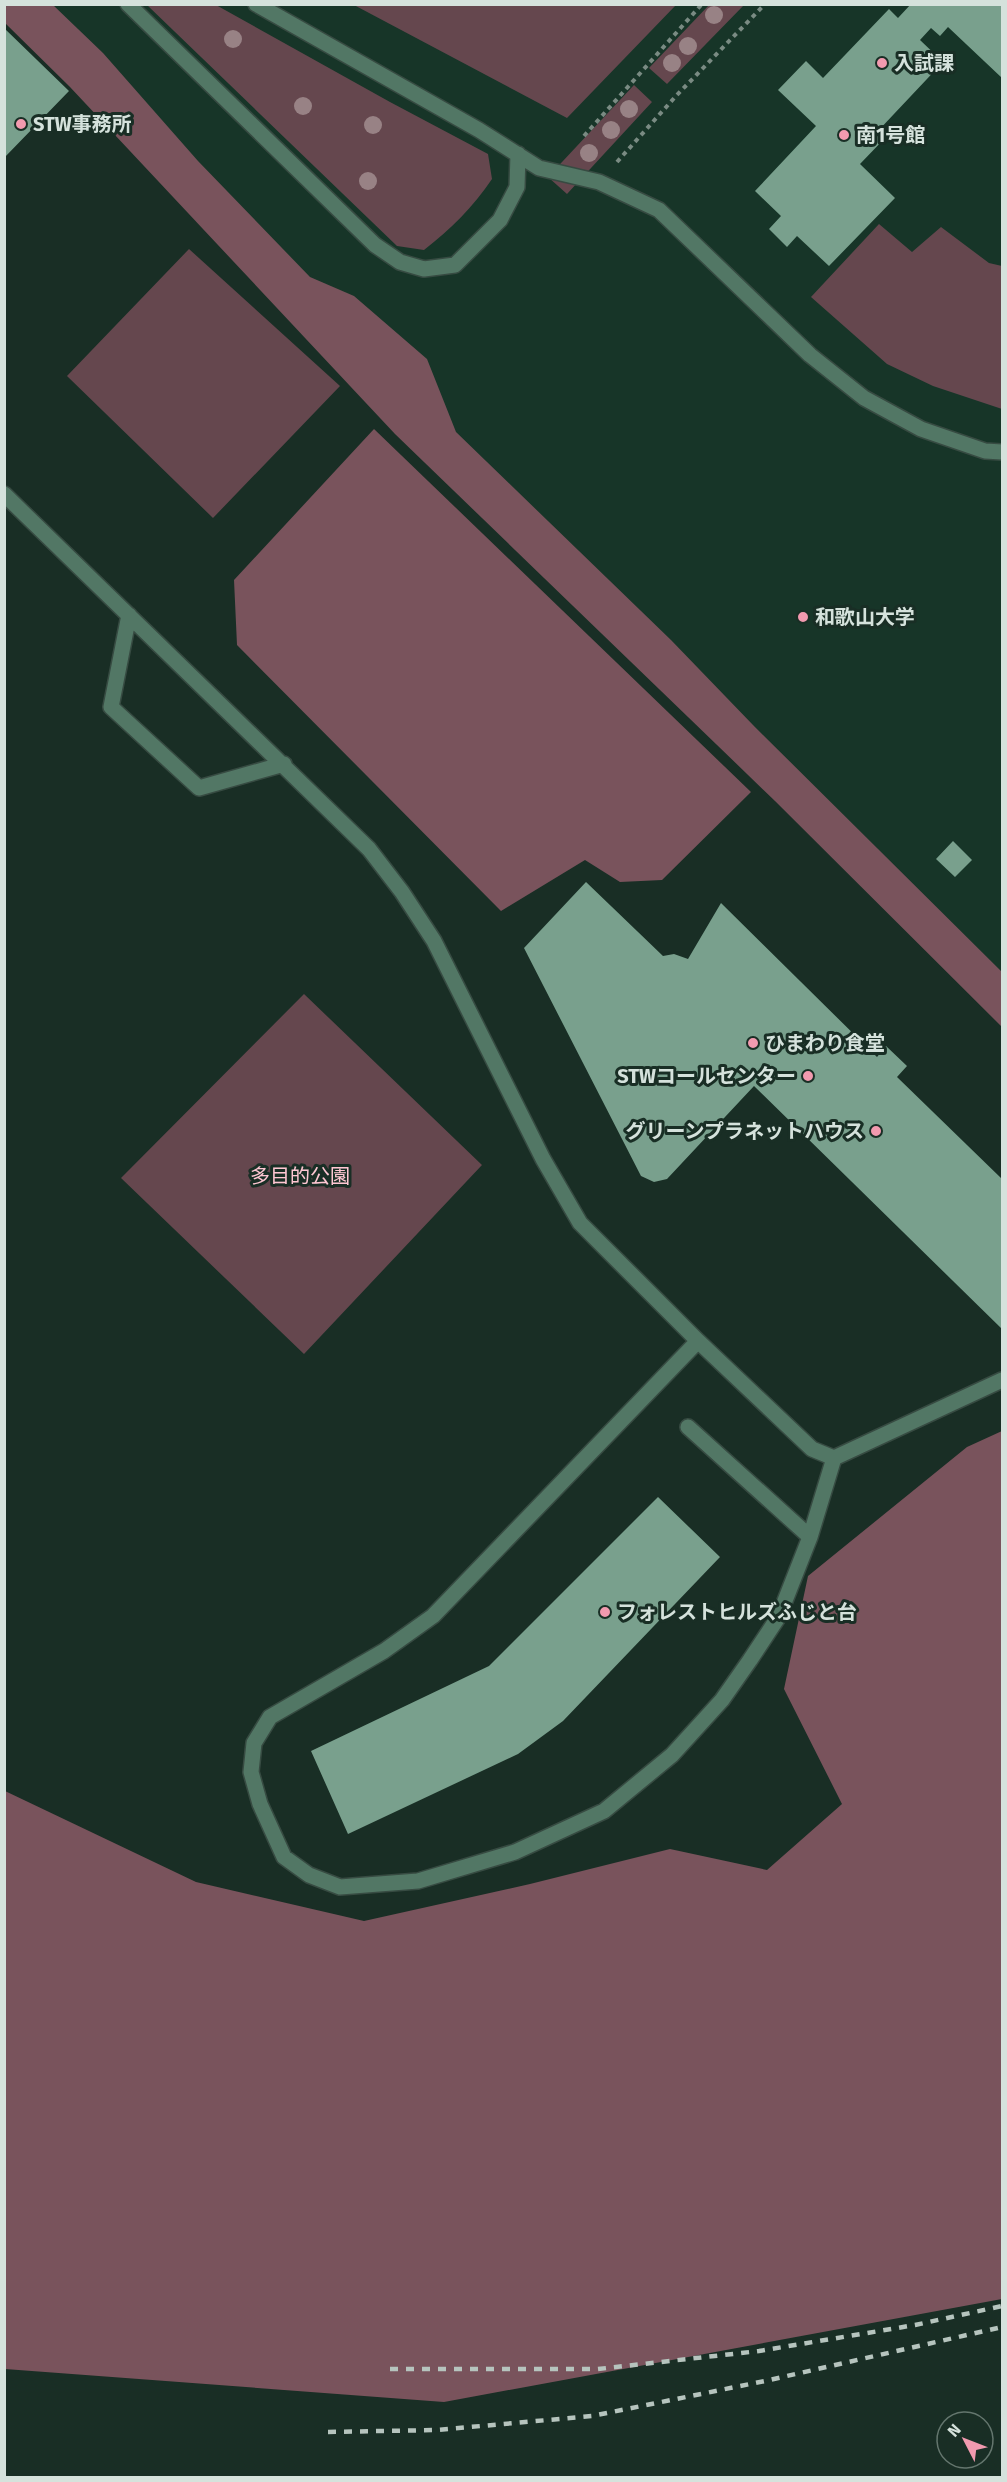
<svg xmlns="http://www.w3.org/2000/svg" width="1007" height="2482" font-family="'Fira Sans','Noto Sans JP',sans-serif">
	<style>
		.built { fill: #173528 }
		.green { fill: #65474e }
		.forest { fill: #79535c }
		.building { fill: #79a08d }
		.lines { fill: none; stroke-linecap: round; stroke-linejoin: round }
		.minor-casing { stroke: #374b42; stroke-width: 18 }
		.path { stroke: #7a8b83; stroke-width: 4; stroke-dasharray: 4.5 4.5; stroke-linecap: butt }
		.minor { stroke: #527765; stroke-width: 15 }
		.rail { stroke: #b6c4be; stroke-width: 4.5; stroke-dasharray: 8 8; stroke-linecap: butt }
		.tree { fill: #988285 }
		.poi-dot { fill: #f29aaf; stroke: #192e25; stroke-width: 2 }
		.labels { text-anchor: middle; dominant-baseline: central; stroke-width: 6; stroke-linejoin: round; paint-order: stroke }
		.poi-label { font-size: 20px; font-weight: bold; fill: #d5e2dc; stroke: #192e25; text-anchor: start }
		.park-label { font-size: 20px; fill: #ffc7d3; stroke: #192e25 }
	</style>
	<rect width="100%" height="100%" fill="#192e25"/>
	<path class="built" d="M5,4L1002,5V1007Z"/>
	<path class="green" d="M147,5H216L390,102L488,154L492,179C473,207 451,229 424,250L397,246Z
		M354,5H676L567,118Z
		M709,5H744L667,84L649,68Z
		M634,85L652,102L567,194L548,177Z
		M879,224L912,252L941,227L989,263L1002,266V409L933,386L887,364L811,297Z
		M189,249L340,386L213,518L67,376Z
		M304,994L482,1165L304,1354L121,1178Z"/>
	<path class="forest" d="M4,5H53L103,53L198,161L310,277L354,296L427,359L456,432L671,640L753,725L1002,972V1027L775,801L395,434L70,87L5,23Z
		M374,429L751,792L662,880L620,882L585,860L501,911L237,645L234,580Z
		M1002,1431V2299L444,2402L5,2369V1791L196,1882L364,1921L530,1884L670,1849L767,1870L842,1804L784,1689L808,1576L967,1447Z"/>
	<path class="building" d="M911,4H1002V78L948,27L940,36L931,28L920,40L943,62L877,132L885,138L860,164L895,198L829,266L797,236L787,247L769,229L781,216L755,191L816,126L778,90L806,61L823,78L889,9L898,18Z
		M4,28L69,91L4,158Z
		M953,841L972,860L955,877L936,859Z
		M586,882L663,956L674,954L688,959L721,903L877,1057L886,1046L907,1066L897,1077L1002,1179V1329L754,1086L667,1179L654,1182L641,1176L524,948Z
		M658,1497L720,1557L563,1721L518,1754L348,1834L311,1751L489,1666Z"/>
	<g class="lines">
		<g class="minor-casing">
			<path id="minor" d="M128,4L375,245L400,262L424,269L455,265L500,220L517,187L518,154
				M256,4L479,130L539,168L599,182L659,210L810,355L864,398L921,429L985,451L1002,452
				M4,494L369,849L402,892L434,941L543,1159L580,1223L698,1341L812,1449L834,1458L1002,1380
				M129,615L111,707L199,788L284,764
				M698,1341L433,1616L384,1651L270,1717L254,1743L251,1772L260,1804L284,1857L309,1875L340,1887L418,1881L515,1852L604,1811L672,1755L722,1700L750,1660L779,1616L810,1537L834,1458
				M688,1427L810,1537"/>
		</g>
		<path class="path" d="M584,136L702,4
			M617,162L676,96L765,4"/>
		<use href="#minor" class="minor"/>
		<path class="rail" d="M390,2369H598L759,2351L915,2325L1002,2306
			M328,2432L437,2430L592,2416L765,2381L1002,2327"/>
	</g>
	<g class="tree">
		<circle cx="714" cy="15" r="9"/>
		<circle cx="233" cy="39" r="9"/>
		<circle cx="688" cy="46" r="9"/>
		<circle cx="672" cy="63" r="9"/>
		<circle cx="303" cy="106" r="9"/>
		<circle cx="629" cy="109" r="9"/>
		<circle cx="373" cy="125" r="9"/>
		<circle cx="611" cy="130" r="9"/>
		<circle cx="589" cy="153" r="9"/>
		<circle cx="368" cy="181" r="9"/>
	</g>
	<g class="poi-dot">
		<circle cx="882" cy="63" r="6"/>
		<circle cx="21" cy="124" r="6"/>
		<circle cx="844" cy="135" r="6"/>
		<circle cx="803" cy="617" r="6"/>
		<circle cx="753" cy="1043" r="6"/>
		<circle cx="808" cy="1076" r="6"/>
		<circle cx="876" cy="1131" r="6"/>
		<circle cx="605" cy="1612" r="6"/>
	</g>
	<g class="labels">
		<g class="poi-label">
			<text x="894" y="63">入試課</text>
			<text x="33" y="124">STW事務所</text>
			<text x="856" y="135">南1号館</text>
			<text x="815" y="617">和歌山大学</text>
			<text x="765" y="1043">ひまわり食堂</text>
			<text x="796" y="1076" text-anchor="end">STWコールセンター</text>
			<text x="864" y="1131" text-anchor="end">グリーンプラネットハウス</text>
			<text x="617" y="1612">フォレストヒルズふじと台</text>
		</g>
		<g class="park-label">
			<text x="300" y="1176">多目的公園</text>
		</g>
	</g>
	<rect width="1007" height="2482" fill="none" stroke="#d5e2dc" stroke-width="12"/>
	<g transform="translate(965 2440) rotate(312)"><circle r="28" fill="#192e25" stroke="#64766e" stroke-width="1.5"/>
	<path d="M0-4.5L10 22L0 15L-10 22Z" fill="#f29aaf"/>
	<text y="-9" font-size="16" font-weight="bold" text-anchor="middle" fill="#d5e2dc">N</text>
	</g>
</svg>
